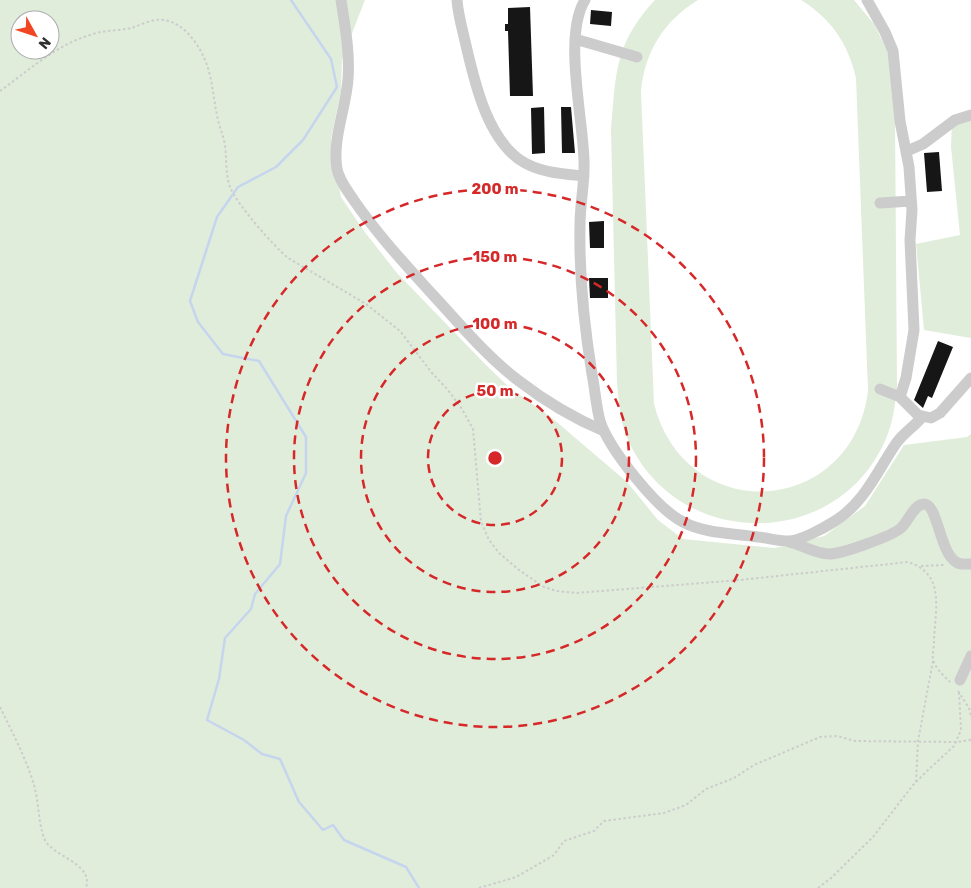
<svg xmlns="http://www.w3.org/2000/svg" width="971" height="888" font-family="Rubik,sans-serif">
	<style>
		.green { fill: #e1eddb; fill-rule: evenodd }
		.lines { fill: none; stroke-linecap: round; stroke-linejoin: round }
		.stream { stroke: #c6d5ee; stroke-width: 2.5 }
		.building { fill: #161616 }
		.path { stroke: #ccc; stroke-width: 2; stroke-dasharray: 2.5 2.5; stroke-linecap: butt }
		.minor { stroke: #ccc; stroke-width: 11 }
		.ring { fill: none; stroke: #d62828; stroke-width: 2.5; stroke-dasharray: 9 6 }
		.centre { fill: #d62828; stroke: #fff; stroke-width: 2.5 }
		.ring-label { font-size: 15px; text-anchor: middle; font-weight: bold; fill: #d62828; stroke: #fff; stroke-width: 5; stroke-linejoin: round; paint-order: stroke }
	</style>
	<rect width="100%" height="100%" fill="#fff"/>
	<path class="green" d="M0,0H365L342,59L341,91L331,139L341,197L364,231L397,273L486,365L510,388L552,418L627,482L658,520L683,539L775,548L824,536L865,506L904,445L967,437L971,434V888H0ZM20,20H50V50H20Z
		M655,0H698C664,21 645,51 641,91L654,404C686,528 852,517 868,391L856,78C848,43 831,19 801,0H854L874,24L887,50L891,64L895,116L897,386C895,406 893,423 885,441C836,551 679,550 629,442C620,423 619,403 617,383L611,131C616,75 614,44 655,0Z
		M971,118V338L924,330L916,244L960,235L951,147L952,119Z"/>
	<g class="lines">
		<path class="stream" d="M291,0L331,59L337,87L303,140L276,167L238,187L217,217L190,301L198,322L223,354L259,361L306,437V473L286,516L280,564L255,594L251,609L225,638L219,679L207,720L244,740L262,754L280,759L299,802L323,830L333,825L344,840L406,867L419,888"/>
	</g>
	<path class="building" d="M530,7L533,96H510L508,31H505V24H508V8Z
		M591,10L612,12L611,26L590,24Z
		M544,107L545,153L532,154L531,108Z
		M561,107H571L575,153H562Z
		M939,152L942,191L927,192L924,153Z
		M604,221V248H590L589,222Z
		M589,278H608V298H590Z
		M938,341L953,347L932,398L928,396L923,408L914,400Z"/>
	<g class="lines">
		<path class="path" d="M0,91C28,71 56,45 90,35C103,30 117,31 131,28C141,25 153,18 164,20C186,23 202,49 208,68C213,85 214,103 218,120C220,129 224,137 225,146C227,160 225,173 230,187C238,206 272,244 288,258L366,304L400,331L432,373L448,390L462,409L473,429L481,522L489,540L499,553L519,570L544,587L557,591L576,593L740,580L908,562C946,574 935,609 934,641C934,647 932,655 933,660C936,669 944,676 950,682
			M921,566L946,565
			M958,691L969,708L971,716
			M0,707C12,732 26,758 34,785C39,802 38,821 44,838C51,857 94,862 86,888
			M916,782L918,741L933,661
			M479,888L516,877L554,855L564,841L594,831L604,821L664,813L686,805L706,789L734,778L754,765L820,737L837,736L855,741L957,742L971,740
			M818,888L831,878L873,837L913,785L926,772L954,746L961,730L959,692"/>
		<path class="minor" d="M341,0C345,26 350,53 348,79C346,109 332,139 337,169C339,180 347,190 353,199C377,234 405,264 433,295C460,324 487,357 519,381C545,401 573,418 604,431
			M457,0C458,14 462,28 465,41C474,80 487,142 525,163C543,173 564,174 584,176
			M585,0C563,36 583,117 584,161C585,182 580,203 580,225C579,275 584,325 592,374C595,389 596,406 600,421C609,449 657,509 683,522C706,534 733,533 758,537C768,538 778,541 788,541C800,541 824,528 835,521C864,503 877,472 895,445C902,434 914,427 922,417
			M867,0L885,32L893,51L900,121L909,167L912,210L910,240L914,330L906,378L900,397
			M575,39L637,57
			M907,151L923,144L955,120L971,115
			M880,203L911,201
			M880,389L900,397L918,415L931,418L940,413L971,378
			M789,542C802,545 816,554 829,554C842,554 892,536 901,528C908,522 914,504 924,504C938,504 939,551 956,562C960,565 966,564 971,564
			M960,680L971,656"/>
	</g>
	<g class="ring">
		<circle cx="495" cy="458" r="67"/>
		<circle cx="495" cy="458" r="134"/>
		<circle cx="495" cy="458" r="201"/>
		<circle cx="495" cy="458" r="269"/>
	</g>
	<circle cx="495" cy="458" r="8" class="centre"/>
	<g class="ring-label">
		<text x="495" y="194">200 m</text>
		<text x="495" y="262">150 m</text>
		<text x="495" y="329">100 m</text>
		<text x="495" y="396">50 m</text>
	</g>
	<g transform="translate(35 35) rotate(130)"><circle r="24" fill="#ffffff" stroke="#acacac"/>
	<path d="M0-4L9 19L0 12L-9 19Z" fill="#f24524"/>
	<text y="-8" font-size="14" font-weight="bold" text-anchor="middle" fill="#2f2f2f">N</text>
	</g>
</svg>
